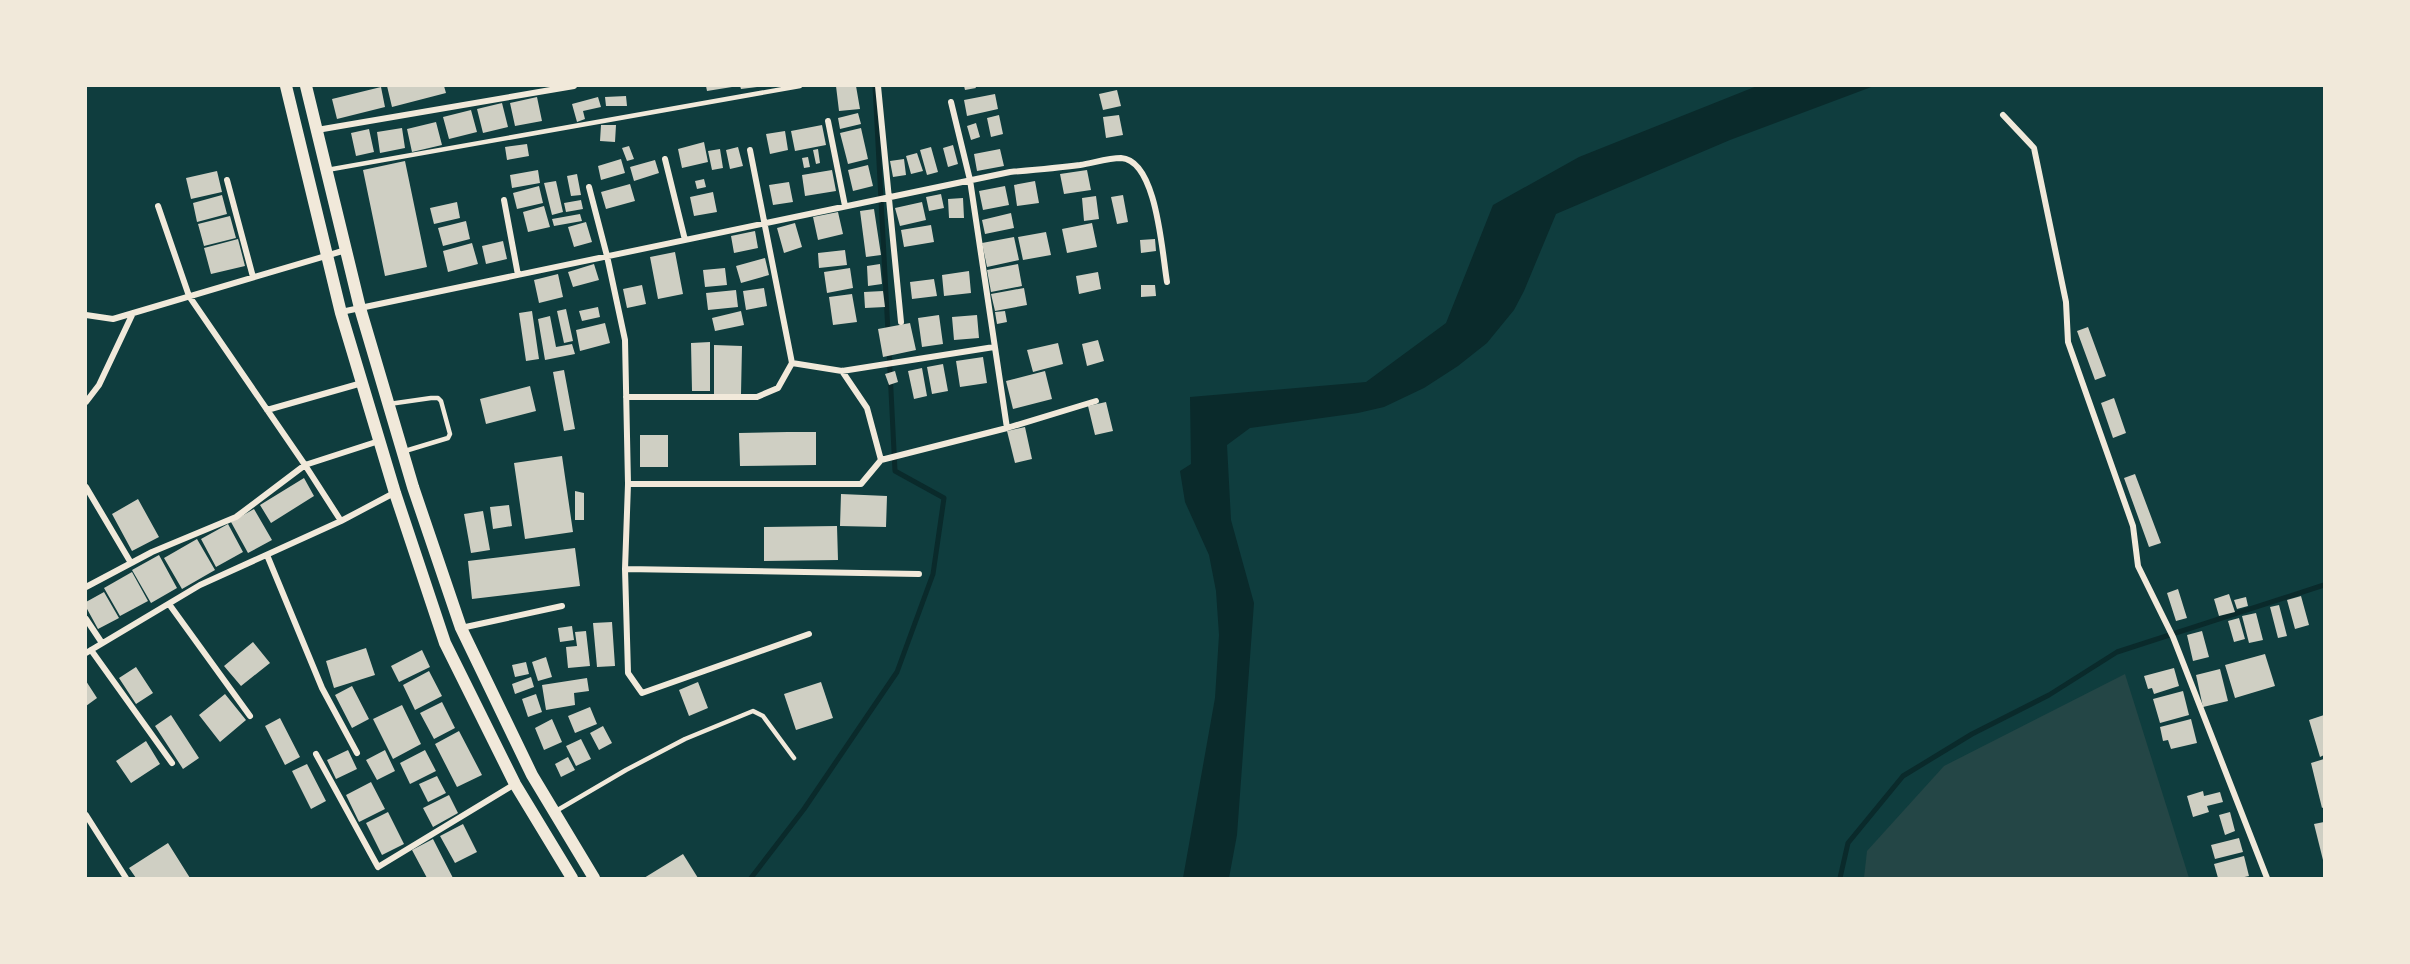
<svg xmlns="http://www.w3.org/2000/svg" width="2410" height="964" font-family="Manrope,sans-serif">
	<style>
		.green { fill: #244646 }
		.water { fill: #0a2a2b }
		.lines { fill: none; stroke-linecap: round; stroke-linejoin: round }
		.stream { stroke: #0a2a2b; stroke-width: 5 }
		.building { fill: #cfcfc3 }
		.service { stroke: #f1e9da; stroke-width: 4.5 }
		.minor { stroke: #f1e9da; stroke-width: 6 }
		.secondary { stroke: #f1e9da; stroke-width: 12 }
	</style>
	<rect width="100%" height="100%" fill="#0f3d3e"/>
	<path class="green" d="M2125,674L2189,878H1864L1867,851L1944,766Z"/>
	<path class="water" d="M1757,86H1874L1730,140L1556,214L1524,291L1514,310L1487,343L1458,366L1424,388L1384,407L1358,413L1250,428L1227,445L1231,520L1254,603L1237,835L1229,878H1183L1215,698L1219,635L1216,591L1209,555L1185,502L1180,471L1191,464L1190,397L1366,382L1446,323L1493,205L1579,157Z"/>
	<g class="lines">
		<path class="stream" d="M875,86L888,332
			M751,878L804,809L897,672L933,574L944,498L895,471L889,351
			M1840,878L1848,843L1903,776L1972,734L2049,695L2117,652L2324,585"/>
	</g>
	<path class="building" d="M387,86H444L446,93L392,107Z
		M706,86H731L732,87L707,91Z
		M740,86H757V87L741,89Z
		M836,86H856L860,109L839,111Z
		M964,86H975L976,88L965,90Z
		M381,87L385,107L337,119L332,99Z
		M1117,90L1121,106L1103,110L1099,94Z
		M995,94L998,109L967,116L964,100Z
		M626,96L627,106H606L605,97Z
		M537,97L542,121L515,126L510,103Z
		M598,97L601,107L583,111L585,119L577,122L572,104Z
		M502,103L508,127L483,133L477,109Z
		M471,110L477,132L449,139L443,117Z
		M858,113L861,124L840,129L838,118Z
		M999,115L1003,134L991,137L987,118Z
		M1119,115L1123,135L1106,138L1103,117Z
		M436,122L442,145L412,152L407,129Z
		M976,123L980,137L971,140L967,126Z
		M601,125H616L615,142L600,141Z
		M822,125L826,145L795,151L791,131Z
		M402,128L405,148L380,153L377,132Z
		M861,128L868,159L848,164L840,133Z
		M369,129L374,152L356,156L351,133Z
		M785,131L788,150L770,154L766,134Z
		M704,142L708,162L682,168L678,149Z
		M527,144L529,156L507,160L505,147Z
		M953,145L958,164L948,167L943,148Z
		M629,146L634,159L627,161L622,148Z
		M738,147L743,166L730,169L726,150Z
		M931,147L938,172L927,175L920,150Z
		M720,149L723,168L712,170L708,151Z
		M818,149L820,163L816,164L813,150Z
		M1000,149L1004,166L977,171L974,154Z
		M917,153L923,171L911,174L906,156Z
		M808,157L810,167L804,168L802,158Z
		M621,159L625,173L601,180L598,166Z
		M904,159L906,175L893,177L890,161Z
		M655,160L659,173L634,181L630,167Z
		M405,161L427,267L385,276L363,170Z
		M868,165L873,186L853,191L848,170Z
		M538,170L540,183L512,188L510,175Z
		M832,170L836,191L805,196L802,175Z
		M1087,170L1091,190L1064,194L1060,174Z
		M217,171L222,192L191,199L186,178Z
		M577,174L581,195L571,196L567,176Z
		M704,179L706,187L697,189L695,181Z
		M556,181L563,212L552,215L544,183Z
		M1035,181L1039,203L1017,206L1014,185Z
		M789,182L793,202L773,205L769,185Z
		M630,184L635,201L606,209L601,192Z
		M539,186L543,203L517,209L513,193Z
		M1005,186L1009,205L983,210L979,191Z
		M713,192L717,212L694,216L690,197Z
		M941,194L944,208L929,211L926,197Z
		M222,195L227,214L197,222L193,203Z
		M1123,195L1128,222L1117,224L1111,197Z
		M1096,196L1099,219L1084,221L1082,198Z
		M963,198L964,218H949L948,199Z
		M581,200L583,209L566,212L564,203Z
		M457,202L460,218L434,224L430,208Z
		M922,202L926,220L900,226L895,208Z
		M544,206L550,227L528,232L523,212Z
		M874,209L881,255L866,257L860,211Z
		M838,212L843,234L818,240L813,217Z
		M1011,213L1014,228L985,234L982,220Z
		M580,214L582,221L554,226L552,219Z
		M230,216L236,238L204,246L198,224Z
		M466,221L470,239L443,246L438,228Z
		M586,222L592,242L574,247L568,227Z
		M795,223L802,247L784,253L777,228Z
		M1092,223L1097,247L1067,253L1062,229Z
		M931,225L934,242L904,247L901,230Z
		M755,231L758,248L734,253L731,236Z
		M1046,232L1051,255L1023,260L1018,237Z
		M1014,237L1019,260L987,267L982,243Z
		M238,239L245,266L211,274L204,248Z
		M1155,239L1156,251L1141,253L1140,240Z
		M503,241L507,259L486,264L482,246Z
		M472,243L478,264L448,272L443,251Z
		M845,250L847,265L819,268L818,253Z
		M675,252L683,294L658,299L650,257Z
		M765,258L769,275L741,283L736,266Z
		M594,264L599,280L573,287L568,272Z
		M880,264L882,284L868,286L867,266Z
		M1018,264L1022,286L991,292L987,270Z
		M725,268L727,285L705,287L703,270Z
		M850,268L853,288L827,293L824,272Z
		M969,271L971,293L944,296L942,275Z
		M1098,272L1101,289L1079,294L1076,276Z
		M558,274L563,297L539,303L534,280Z
		M934,279L937,296L912,299L910,282Z
		M642,285L646,304L627,308L623,289Z
		M1141,285H1155L1156,296L1141,297Z
		M764,288L767,306L746,310L743,291Z
		M1024,288L1027,305L995,311L991,294Z
		M736,290L738,307L708,310L706,293Z
		M883,291L885,307L865,308L864,292Z
		M852,294L857,322L833,325L829,297Z
		M598,307L600,317L582,321L579,311Z
		M566,309L573,341L564,343L557,311Z
		M532,311L539,359L526,361L519,313Z
		M741,311L744,325L715,331L712,318Z
		M1005,311L1007,322L997,324L995,312Z
		M939,315L943,344L922,347L918,318Z
		M977,315L979,338L954,340L952,317Z
		M550,316L556,347L572,344L575,354L545,360L538,319Z
		M605,323L610,343L580,351L576,330Z
		M910,323L916,350L883,357L878,329Z
		M2088,327L2106,376L2095,380L2077,331Z
		M1098,340L1104,361L1087,366L1082,344Z
		M710,342V391H692L691,343Z
		M1058,343L1063,364L1033,372L1027,350Z
		M714,345L742,346L741,394H714Z
		M983,357L987,383L960,387L956,361Z
		M943,364L948,391L932,394L927,367Z
		M922,368L927,396L914,399L908,371Z
		M564,370L575,429L564,431L553,372Z
		M895,371L898,382L889,385L885,374Z
		M1045,371L1052,399L1013,409L1006,381Z
		M530,386L536,411L486,424L480,399Z
		M2114,398L2126,433L2113,438L2101,403Z
		M1106,402L1113,431L1095,435L1088,406Z
		M1025,427L1032,459L1015,463L1007,431Z
		M788,432H816V465L740,466L739,433Z
		M640,435H668V467H640Z
		M562,456L573,532L525,539L514,463Z
		M2135,474L2161,543L2149,547L2124,478Z
		M304,478L314,496L271,523L260,505Z
		M575,491L584,493V520H575Z
		M841,494L887,496L886,527L840,526Z
		M138,499L159,537L132,551L112,514Z
		M509,505L512,526L493,529L490,507Z
		M254,509L272,540L248,553L231,522Z
		M483,511L490,550L471,553L464,514Z
		M228,524L243,552L216,567L201,539Z
		M837,526L838,560L764,561V527Z
		M197,539L215,570L182,589L164,558Z
		M575,548L580,586L472,599L468,561Z
		M159,555L177,588L151,603L132,570Z
		M132,572L148,601L120,616L104,588Z
		M2178,589L2187,618L2176,621L2167,593Z
		M104,592L119,618L98,629L86,607V602Z
		M2229,594L2235,612L2219,616L2214,599Z
		M2301,596L2309,625L2295,629L2287,600Z
		M2246,597L2248,606L2237,609L2234,600Z
		M2279,605L2287,636L2278,638L2270,607Z
		M2256,613L2263,640L2249,643L2242,616Z
		M2239,618L2245,639L2234,642L2228,621Z
		M612,622L615,666L597,667L593,623Z
		M572,626L574,640L560,642L558,628Z
		M586,631L590,666L568,668L566,647L577,646L575,632Z
		M2202,631L2209,657L2193,661L2187,635Z
		M253,642L270,663L241,686L224,666Z
		M366,648L375,675L334,688L326,661Z
		M422,650L430,667L399,682L391,666Z
		M2265,654L2275,686L2235,698L2225,665Z
		M546,657L552,677L538,681L532,662Z
		M526,662L529,674L515,677L512,665Z
		M136,667L153,693L136,704L119,678Z
		M2174,668L2179,686L2154,694L2152,688L2148,689L2144,676Z
		M2220,669L2228,701L2203,707L2196,675Z
		M429,671L442,696L415,710L403,685Z
		M531,677L534,687L515,694L512,684Z
		M587,678L589,691L574,693L575,705L546,710L542,685Z
		M86,681L97,698L86,706Z
		M698,682L708,708L689,716L679,690Z
		M821,682L833,718L796,730L784,694Z
		M352,686L369,719L352,728L335,695Z
		M2183,691L2189,715L2160,723L2153,699Z
		M225,694L246,720L220,742L199,715Z
		M536,694L542,712L528,717L522,699Z
		M442,702L455,728L434,739L420,713Z
		M402,705L421,744L393,759L373,719Z
		M590,707L597,724L575,733L568,716Z
		M171,715L199,758L183,769L155,726Z
		M2324,715V755L2320,757L2309,720Z
		M280,718L300,757L285,765L265,726Z
		M552,719L562,742L544,750L535,728Z
		M2191,719L2197,743L2171,749L2168,740L2163,741L2160,727Z
		M603,726L612,743L599,750L590,733Z
		M459,731L482,775L457,787L435,744Z
		M581,739L591,759L576,766L566,746Z
		M146,741L160,764L131,783L116,761Z
		M348,750L357,769L336,779L327,760Z
		M385,750L395,771L377,780L366,760Z
		M425,750L436,771L410,784L400,763Z
		M568,757L575,770L561,777L555,764Z
		M2324,759V807L2322,808L2311,763Z
		M307,764L326,801L311,809L292,771Z
		M437,776L446,793L428,802L419,784Z
		M371,782L385,809L359,822L346,795Z
		M2203,791L2204,796L2220,792L2223,802L2207,806L2209,812L2193,817L2187,796Z
		M449,795L458,813L433,827L423,808Z
		M388,812L404,844L382,855L366,823Z
		M2230,812L2235,831L2225,835L2219,815Z
		M2324,822V864L2314,824Z
		M463,824L477,852L455,863L440,836Z
		M2239,838L2243,852L2215,859L2211,845Z
		M433,839L453,878H427L412,850Z
		M168,843L190,878H136L129,868Z
		M683,854L698,878H644Z
		M2244,856L2249,876L2240,878H2218L2214,864Z"/>
	<g class="lines">
		<path class="service" d="M327,170L800,86
			M389,404L431,398H438L441,401L450,434L448,438L405,451
			M556,811L626,770L685,739L753,711L763,716L794,758"/>
		<path class="minor" d="M878,86L901,322
			M951,102L970,180L1007,428
			M2003,115L2034,148L2066,302L2068,342L2133,526L2138,566L2173,637L2267,878
			M828,121L845,206
			M317,130L574,86
			M750,150L792,363
			M665,159L685,240
			M227,180L253,277
			M589,187L607,256L625,340L628,484L625,569L628,673L642,693L809,634
			M504,200L518,275
			M158,206L189,296L305,465L341,521
			M341,312L1010,172C1034,170 1057,168 1080,165C1093,163 1108,158 1121,158C1157,160 1162,253 1167,282
			M86,315L113,319L346,250
			M842,371L867,408L881,460
			M626,397H757L778,388L792,363L842,371L994,347
			M86,402L99,385L133,313
			M267,410L362,383
			M628,484H861L881,460L1007,428L1096,401
			M86,487L131,563
			M267,555L322,688L357,753
			M625,569L919,574
			M86,587L152,552L236,517L305,465L379,441
			M169,604L250,716
			M86,619L102,643
			M461,628L562,606
			M91,650L172,763
			M86,653L200,585L341,521L394,493
			M316,754L378,867L515,784
			M86,815L126,878"/>
		<path class="secondary" d="M286,86L341,313L395,493L445,643L515,784L572,878
			M306,86L360,308L413,487L461,628L532,775L594,878"/>
	</g>
	<rect width="2410" height="964" fill="none" stroke="#f1e9da" stroke-width="174"/>
</svg>
